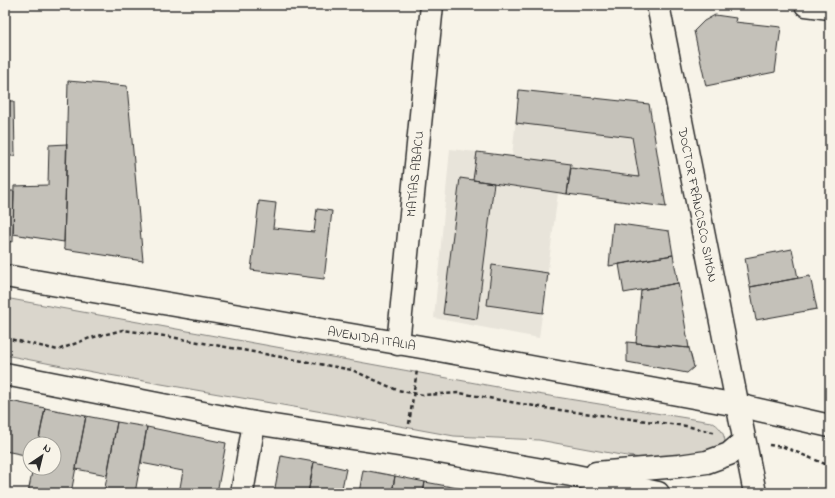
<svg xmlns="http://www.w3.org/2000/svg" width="835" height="498" font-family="'Indie Flower',sans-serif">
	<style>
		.built { fill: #e8e4da }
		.green { fill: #dad6cc; stroke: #82807c }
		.building { fill: #c4c1b9; stroke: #2b2b2b }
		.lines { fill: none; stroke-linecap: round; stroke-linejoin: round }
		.street-casing { stroke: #2b2b2b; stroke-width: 25 }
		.secondary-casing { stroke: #2b2b2b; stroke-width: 25 }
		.primary-casing { stroke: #2b2b2b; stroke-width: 25 }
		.path { stroke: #2b2b2b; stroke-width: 2.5; stroke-dasharray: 4 3; stroke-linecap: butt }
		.street { stroke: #f7f3e8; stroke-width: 22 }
		.secondary { stroke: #f7f3e8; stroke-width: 22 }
		.primary { stroke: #f7f3e8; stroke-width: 22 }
		.labels { text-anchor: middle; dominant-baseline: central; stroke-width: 3; stroke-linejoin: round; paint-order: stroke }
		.street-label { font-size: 13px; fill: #2b2b2b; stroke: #f7f3e8 }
	</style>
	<rect width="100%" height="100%" fill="#f7f3e8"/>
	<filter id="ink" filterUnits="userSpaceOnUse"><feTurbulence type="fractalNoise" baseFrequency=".025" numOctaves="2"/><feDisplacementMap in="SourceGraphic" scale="8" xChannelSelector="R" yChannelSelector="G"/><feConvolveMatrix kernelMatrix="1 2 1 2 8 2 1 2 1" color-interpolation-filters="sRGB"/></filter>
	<g filter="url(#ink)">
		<path class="built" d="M519,90L649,104L666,207L558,193L539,338L434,318L450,149L512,156Z"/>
		<path class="green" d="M5,298L525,392L711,422C719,425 724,433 725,441L722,446L715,451L654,460L621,455L539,440L454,436L334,414L98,373L5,355Z"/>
		<path class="building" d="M715,15L736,18L735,22L781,27L775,72L706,86L694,31L704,21Z
			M68,81L127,86L143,261L64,249Z
			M519,90L649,104L666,207L567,194L571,168L639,177L632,137L516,123Z
			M5,101H14L15,156H5Z
			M67,144L64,242L13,234L14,186L48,185L49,145Z
			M477,152L571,164L567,194L473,180Z
			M460,178L494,183L477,319L443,314Z
			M5,191H14L13,242L5,241Z
			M259,201L276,203L273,228L314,232L317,209L332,211L324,279L251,270Z
			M613,223L669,231L673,255L609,266Z
			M792,249L798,278L750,287L745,258Z
			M673,255L678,283L624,293L619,264Z
			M492,265L548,273L543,313L487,305Z
			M810,276L817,309L756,320L750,287Z
			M678,283L689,348L636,343L641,290Z
			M627,342L689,348L694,367L687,373L627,362Z
			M5,400L45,408L38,444H30V456L5,451Z
			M45,408L86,416L71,493H28L33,468H54V444H38Z
			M86,416L117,422L107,475L76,469Z
			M117,422L147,427L135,493H104Z
			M147,427L226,443L217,493H179L183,471L141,463Z
			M281,456L314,462L308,493H274Z
			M314,462L346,469L341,493H308Z
			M363,470L395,476L392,493H359Z
			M395,476L425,482L423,493H392Z
			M425,482L485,493H423Z"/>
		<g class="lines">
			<g class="street-casing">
				<g id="street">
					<path d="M806,5L830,8"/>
					<path id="s1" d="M398,344L432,5"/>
					<path d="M242,493L254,423"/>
				</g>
			</g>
			<g class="secondary-casing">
				<g id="secondary">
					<path id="s2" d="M658,5L755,493"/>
				</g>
			</g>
			<g class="primary-casing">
				<g id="primary">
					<path id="s3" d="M5,276L433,349L737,405L830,426"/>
					<path d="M5,374L254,423L405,446L571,475L658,493"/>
					<path d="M596,473L679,466L707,462L729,454L744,441"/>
				</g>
			</g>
			<path class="path" d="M5,338L58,350L90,338L123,330L171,337L352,370L397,390L423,395L460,393L551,409L686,426L717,433
				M409,424L417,370
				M769,445L784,447L830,466"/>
			<use href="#street" class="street"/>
			<use href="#secondary" class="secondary"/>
			<use href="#primary" class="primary"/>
		</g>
	</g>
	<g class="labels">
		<g class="street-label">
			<text stroke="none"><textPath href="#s1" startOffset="171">MATÍAS ABACU</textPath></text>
			<text stroke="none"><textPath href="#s2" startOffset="204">DOCTOR FRANCISCO SIMÓN</textPath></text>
			<text stroke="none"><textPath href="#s3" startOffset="372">AVENIDA ITALIA</textPath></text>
		</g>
	</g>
	<rect width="835" height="498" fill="none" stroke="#f7f3e8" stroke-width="20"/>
	<rect x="10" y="10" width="815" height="478" fill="none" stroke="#2b2b2b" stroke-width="1.5" filter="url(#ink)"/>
	<g transform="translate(42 456) rotate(35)"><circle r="19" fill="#f7f3e8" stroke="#a5a39c"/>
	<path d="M0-3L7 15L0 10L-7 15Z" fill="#2b2b2b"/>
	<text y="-6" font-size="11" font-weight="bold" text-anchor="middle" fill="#2b2b2b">N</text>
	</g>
</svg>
